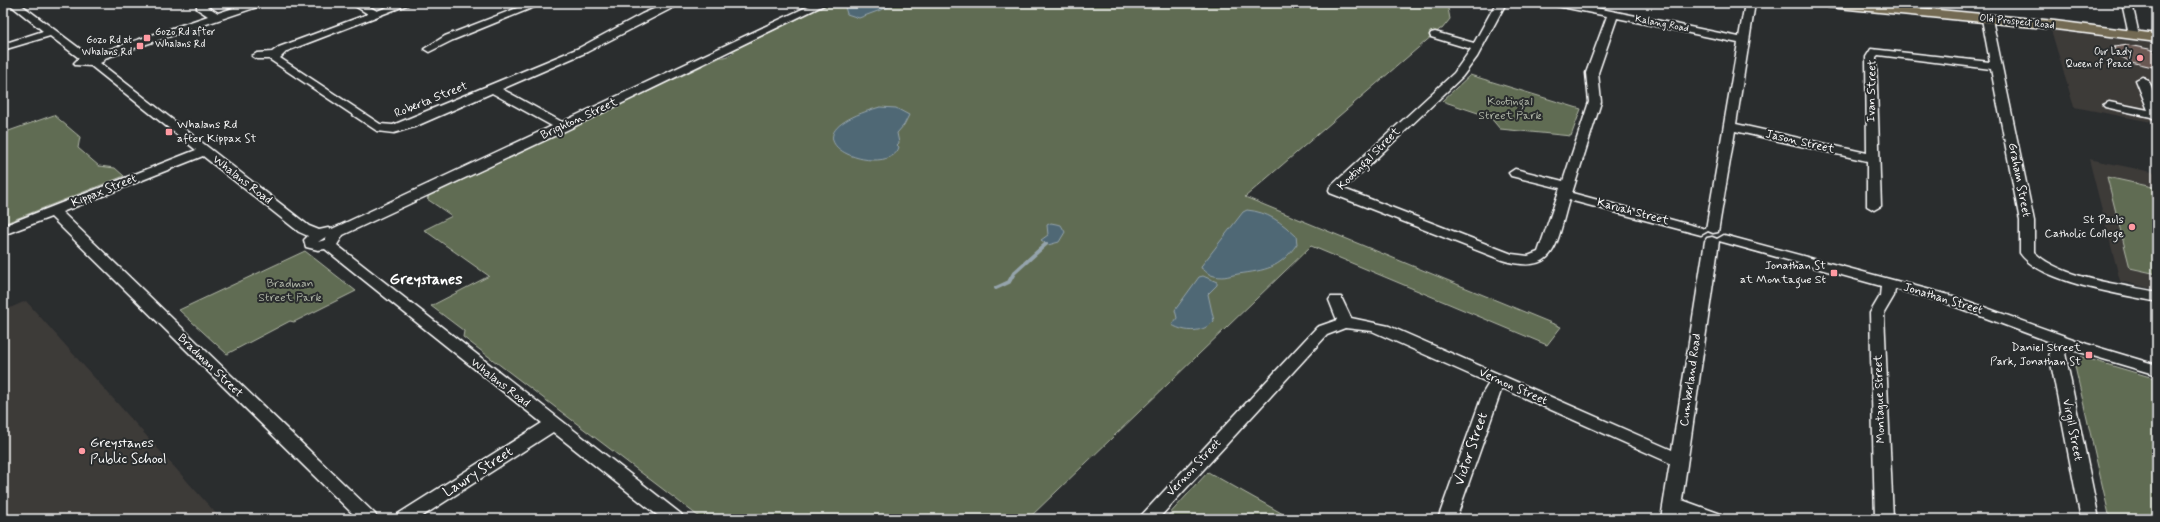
<svg xmlns="http://www.w3.org/2000/svg" width="2160" height="522" font-family="Mynerve,sans-serif">
	<style>
		.built { fill: #3d3a39 }
		.green { fill: #616c52; stroke: #b0b6a8 }
		.water { fill: #4f6874; stroke: #95a4ac }
		.lines { fill: none; stroke-linecap: round; stroke-linejoin: round }
		.stream { stroke: #95a4ac; stroke-width: 4 }
		.building { fill: #6a5953; stroke: #fff }
		.minor-casing { stroke: #fff; stroke-width: 3 }
		.major-casing { stroke: #fff; stroke-width: 3 }
		.minor { fill: #2a2d2e; fill-rule: evenodd }
		.major { fill: #736b52; fill-rule: evenodd }
		.poi-dot { fill: #ff9aa2; stroke: #2a2d2e; stroke-width: 1.5 }
		.labels { text-anchor: middle; dominant-baseline: central; stroke-width: 4; stroke-linejoin: round; paint-order: stroke }
		.far-street-label { font-size: 10px; fill: #fff; stroke: #2a2d2e }
		.far-poi-label { font-size: 10px; fill: #fff; stroke: #2a2d2e; text-anchor: end }
		.street-label { font-size: 12px; fill: #fff; stroke: #2a2d2e }
		.park-label { font-size: 12px; fill: #b0b6a8; stroke: #2a2d2e }
		.poi-label { font-size: 12px; fill: #fff; stroke: #2a2d2e; text-anchor: end }
		.near-poi-label { font-size: 14px; fill: #fff; stroke: #2a2d2e; text-anchor: start }
		.near-street-label { font-size: 14px; fill: #fff; stroke: #2a2d2e }
		.district-label { font-size: 16px; font-weight: bold; fill: #fff; stroke: #2a2d2e }
	</style>
	<rect width="100%" height="100%" fill="#2a2d2e"/>
	<filter id="ink" filterUnits="userSpaceOnUse"><feTurbulence type="fractalNoise" baseFrequency=".025" numOctaves="2"/><feDisplacementMap in="SourceGraphic" scale="8" xChannelSelector="R" yChannelSelector="G"/><feConvolveMatrix kernelMatrix="1 2 1 2 8 2 1 2 1" color-interpolation-filters="sRGB"/></filter>
	<g filter="url(#ink)">
		<path class="built" d="M2051,30L2157,44V123L2074,107Z
			M2089,159L2157,173V290L2120,281Z
			M26,301L100,384L221,519H3V311Z"/>
		<path class="green" d="M831,3H1447L1450,19L1442,29H1440L1245,197L1561,327L1547,345L1311,246L1028,519H702L463,337L464,331L431,306L489,276L424,230L452,216L427,199L429,198L427,197L721,57H725L735,52L731,51Z
			M1470,75L1581,109L1571,136L1500,129L1490,117L1442,101Z
			M54,115L80,137L78,148L99,166L115,168L124,176L3,224V133Z
			M2107,177L2157,188V274L2130,268Z
			M305,251L356,291L294,322L290,321L227,354L179,310Z
			M2082,357L2157,379V519H2110L2073,358Z
			M1208,472L1292,519H1165Z"/>
		<path class="water" d="M851,3H899L859,18L847,14L845,7Z
			M880,107L896,108L909,115L904,125L897,133L899,143L897,145L899,147C890,182 767,139 880,107Z
			M1247,210C1268,212 1281,222 1296,236L1297,244C1279,269 1266,270 1238,274C1227,276 1223,279 1211,275C1206,273 1205,270 1201,268L1202,265L1243,212Z
			M1051,223L1061,225L1065,232L1059,242L1048,245L1041,240L1048,235L1047,225Z
			M1203,276L1217,282V285L1208,294L1214,321C1203,333 1186,333 1172,325L1177,318L1175,310L1199,277Z"/>
		<g class="lines">
			<path class="stream" d="M996,288L1009,282L1014,273L1046,244"/>
		</g>
		<path class="building" d="M2128,45L2149,49L2157,53V68L2131,62L2116,54L2114,47Z"/>
		<g class="lines">
			<g class="minor-casing">
				<path id="minor" d="M8,3H19L87,54L99,53L208,16L197,9V5H205L218,13L249,3H264L263,5L105,58L104,61L100,63L309,226L319,230L328,228L332,229L552,126L492,93L414,127L394,133L377,131L269,59H257L252,56L257,53L272,52L279,47L368,14L350,3H363L377,11L398,3H412L287,51L280,58L380,124L393,125L579,48L642,14L668,3H682L587,52L502,89L562,122L815,3H828L567,130L343,235L337,245L681,514L684,519H662L553,432L418,519H395L398,514L542,423L325,249L318,250L306,247L304,240L308,236L299,232L203,156L62,212L375,514L378,519H358L51,217L3,235V226L196,150L91,66L75,65L74,63L79,58L50,36L3,50V44L43,31ZM327,236L325,240L318,242Z
					M530,3H544L453,40L429,52L424,49L445,36Z
					M1496,3H1506L1477,57L1462,77L1344,189L1512,254L1528,256L1538,252L1560,188L1511,176L1509,173L1515,169L1563,181L1589,102L1586,73L1607,16L1557,6L1552,3H1572L1739,37L1745,3H1755L1736,124L1867,153L1866,57L1871,49L1990,62L1982,19L1987,16L1992,19L2034,221V252C2062,279 2120,284 2157,292V302C2122,294 2040,283 2020,253V221L1991,69L1878,55L1876,57L1881,206L1874,210L1867,206V161L1735,131L1718,232L1713,233L1708,231L1701,235L1569,200C1556,242 1558,277 1502,260L1330,193L1329,190L1330,187L1454,73L1471,49L1431,37L1430,35L1431,33L1435,32L1474,43ZM1617,18L1738,43L1706,229L1572,193L1601,102L1598,73Z
					M2122,3H2132L2139,35L2138,37H2130L2129,35Z
					M2142,77C2155,80 2157,110 2157,122L2151,117L2105,107L2103,105L2109,102L2148,110L2136,80Z
					M1724,235L1953,296L2087,344L2157,365V375L2066,348L2065,353L2099,519H2081L2049,353L2053,343L1943,302L1895,289L1894,296L1884,313L1893,519H1875L1870,313L1880,296L1881,286L1719,241L1682,500L1721,514L1724,519H1694L1680,514L1679,519H1661L1670,463L1502,388L1456,519H1438L1483,393L1489,383L1372,331L1345,328L1327,335L1158,519H1138L1317,327L1337,320L1329,300L1331,297H1341L1351,318L1389,326L1672,450L1705,241L1707,238L1712,237L1717,239Z"/>
			</g>
			<g class="major-casing">
				<path id="major" d="M1822,3H1866L2055,21L2157,34V42L2055,29L1828,7Z"/>
			</g>
			<use href="#minor" class="minor"/>
			<use href="#major" class="major"/>
		</g>
	</g>
	<g class="poi-dot">
		<rect x="143" y="34" width="8" height="8" rx="2"/>
		<rect x="136" y="42" width="8" height="8" rx="2"/>
		<circle cx="2140" cy="58" r="4"/>
		<rect x="165" y="128" width="8" height="8" rx="2"/>
		<circle cx="2132" cy="227" r="4"/>
		<rect x="1830" y="269" width="8" height="8" rx="2"/>
		<rect x="2085" y="351" width="8" height="8" rx="2"/>
		<circle cx="82" cy="451" r="4"/>
	</g>
	<g class="labels">
		<g class="far-street-label">
			<text transform="translate(2017 22) rotate(6)">Old Prospect Road</text>
			<text transform="translate(1662 24) rotate(11)">Kalang Road</text>
		</g>
		<g class="far-poi-label">
			<text x="155" y="32" text-anchor="start">Gozo Rd after<tspan x="155" dy="12">Whalans Rd</tspan></text>
			<text x="132" y="40">Gozo Rd at<tspan x="132" dy="12">Whalans Rd</tspan></text>
			<text x="2132" y="52">Our Lady<tspan x="2132" dy="12">Queen of Peace</tspan></text>
		</g>
		<g class="street-label">
			<text transform="translate(1872 91) rotate(-89)">Ivan Street</text>
			<text transform="translate(431 100) rotate(-22)">Roberta Street</text>
			<text transform="translate(579 119) rotate(-25)">Brighton Street</text>
			<text transform="translate(1800 142) rotate(13)">Jason Street</text>
			<text transform="translate(1369 159) rotate(-45)">Kootingal Street</text>
			<text transform="translate(242 180) rotate(38)">Whalans Road</text>
			<text transform="translate(2019 180) rotate(79)">Graham Street</text>
			<text transform="translate(104 191) rotate(-22)">Kippax Street</text>
			<text transform="translate(1633 212) rotate(15)">Karuah Street</text>
			<text transform="translate(1943 299) rotate(17)">Jonathan Street</text>
			<text transform="translate(210 366) rotate(44)">Bradman Street</text>
			<text transform="translate(1691 380) rotate(-82)">Cumberland Road</text>
			<text transform="translate(500 383) rotate(38)">Whalans Road</text>
			<text transform="translate(1513 387) rotate(24)">Vernon Street</text>
			<text transform="translate(1880 399) rotate(-92)">Montague Street</text>
			<text transform="translate(2072 430) rotate(79)">Virgil Street</text>
			<text transform="translate(1194 468) rotate(-47)">Vernon Street</text>
		</g>
		<g class="park-label">
			<text x="1510" y="102">Kootingal<tspan x="1510" dy="14">Street Park</tspan></text>
			<text x="290" y="284">Bradman<tspan x="290" dy="14">Street Park</tspan></text>
		</g>
		<g class="poi-label">
			<text x="177" y="125" text-anchor="start">Whalans Rd<tspan x="177" dy="14">after Kippax St</tspan></text>
			<text x="2124" y="220">St Pauls<tspan x="2124" dy="14">Catholic College</tspan></text>
			<text x="1826" y="266">Jonathan St<tspan x="1826" dy="14">at Montague St</tspan></text>
			<text x="2081" y="348">Daniel Street<tspan x="2081" dy="14">Park, Jonathan St</tspan></text>
		</g>
		<g class="near-poi-label">
			<text x="90" y="443">Greystanes<tspan x="90" dy="16">Public School</tspan></text>
		</g>
		<g class="near-street-label">
			<text transform="translate(1471 449) rotate(-71)">Victor Street</text>
			<text transform="translate(478 472) rotate(-33)">Lawry Street</text>
		</g>
		<g class="district-label">
			<text x="426" y="279">Greystanes</text>
		</g>
	</g>
	<rect width="2160" height="522" fill="none" stroke="#2a2d2e" stroke-width="16"/>
	<rect x="8" y="8" width="2144" height="506" fill="none" stroke="#fff" stroke-width="1.5" filter="url(#ink)"/>
</svg>
